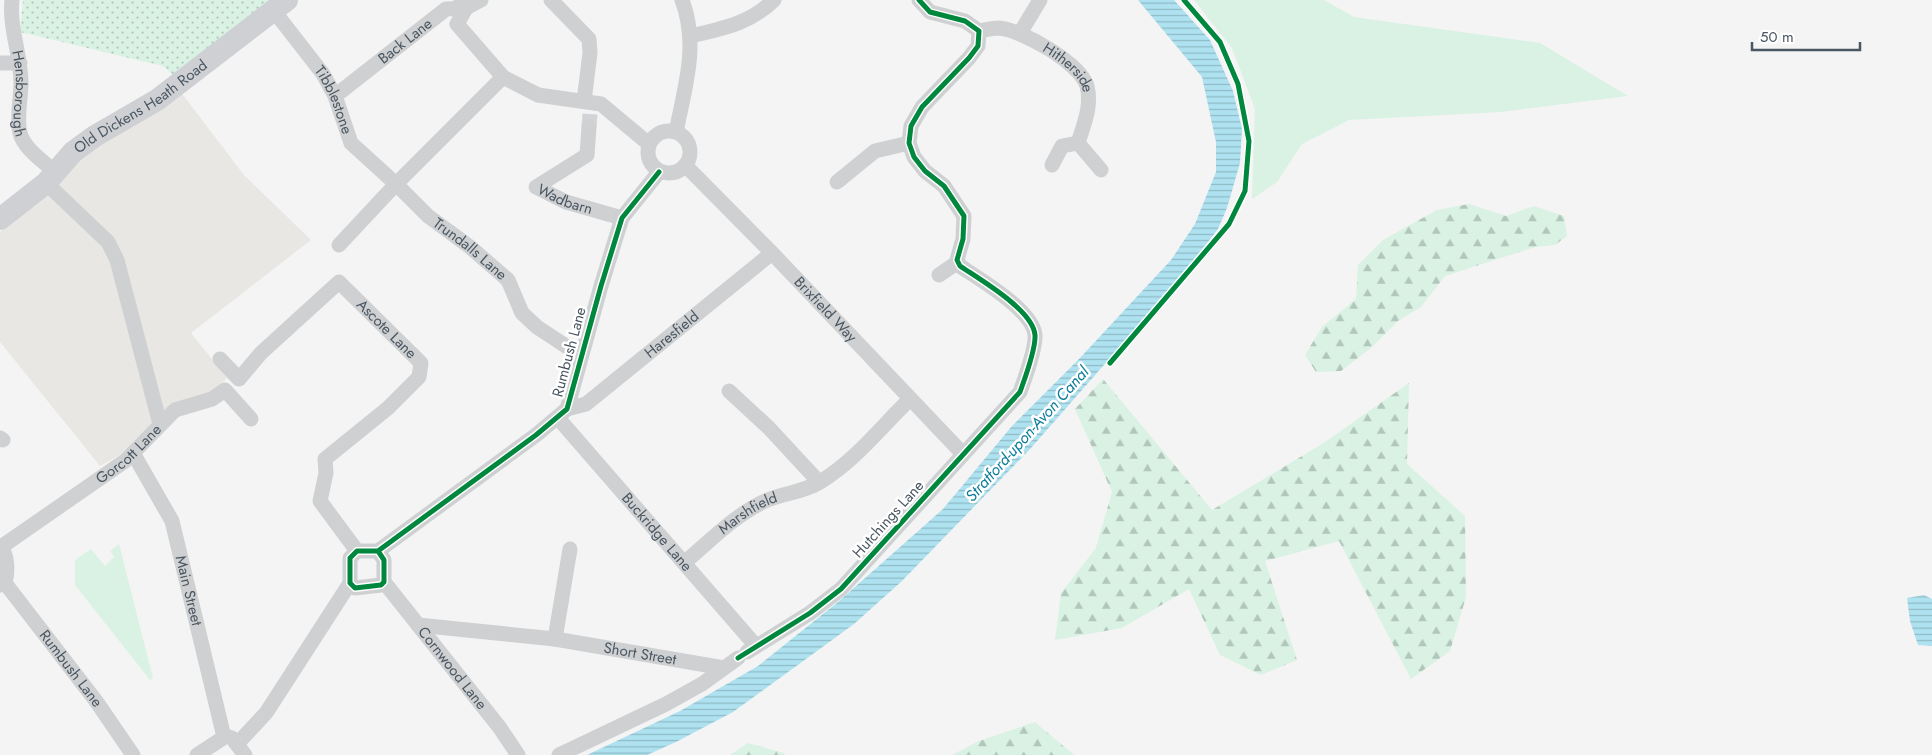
<svg xmlns="http://www.w3.org/2000/svg" width="1932" height="755" font-family="Jost,sans-serif">
	<style>
		.commercial { fill: #e8e7e3 }
		.grass { fill: #d9f2e3 }
		.forest { fill: url(#forest-firs) }
		.park { fill: url(#park-dots) }
		.water { fill: url(#water-rules) }
		.lines { fill: none; stroke-linecap: round; stroke-linejoin: round }
		.street-tunnel { stroke: #d2d4d7; stroke-width: 15; stroke-dasharray: 15 8; stroke-linecap: butt }
		.street { stroke: #ced0d2; stroke-width: 15 }
		.secondary { stroke: #ced0d4; stroke-width: 22 }
		.cycleway-casing { stroke: #fff; stroke-width: 8 }
		.cycleway { stroke: #00873e; stroke-width: 5 }
		.labels { text-anchor: middle; dominant-baseline: central; stroke-width: 5; stroke-linejoin: round; paint-order: stroke }
		.street-label { font-size: 15px; fill: #4a5661; stroke: #fff }
		.water-label { font-size: 16px; font-style: italic; fill: #0c7c9b; stroke: #fff }
	</style>
	<defs>
		<pattern id="forest-firs" width="22" height="20" patternUnits="userSpaceOnUse" patternTransform="scale(1.25)"><rect width="22" height="20" fill="#d9f2e3"/><path d="M5 1l3.5 6h-7zM16 11l3.5 6h-7z" fill="#b2c7bb"/></pattern>
		<pattern id="park-dots" width="8" height="8" patternUnits="userSpaceOnUse" patternTransform="scale(1.25)"><rect width="8" height="8" fill="#d9f2e3"/><path d="M2 2h.1M6 6h.1" fill="none" stroke="#b2c7bb" stroke-width="1.8" stroke-linecap="round"/></pattern>
		<pattern id="water-rules" width="6" height="5" patternUnits="userSpaceOnUse" patternTransform="scale(1.25)"><rect width="6" height="5" fill="#aee2f0"/><path d="M0 2.5h6" fill="none" stroke="#90bac6"/></pattern>
	</defs>
	<rect width="100%" height="100%" fill="#f4f4f4"/>
	<path class="commercial" d="M180,91L244,175L311,240L191,333L227,378L209,396L166,409L120,455L100,466L0,342V232L61,175L113,134Z"/>
	<path class="grass" d="M1194,0H1324L1354,17L1540,43L1628,96L1501,112L1349,120L1302,144L1277,182L1252,199L1255,109L1232,48Z
		M119,544L153,678L150,680L75,585V560L91,549L105,566L114,557L110,551Z"/>
	<path class="forest" d="M1469,204L1506,216L1534,206L1564,216L1567,236L1555,245L1535,247L1445,276L1421,307L1398,321L1371,348L1341,371L1316,372L1305,355L1322,327L1356,299L1358,265L1383,240L1437,210Z
		M1103,379L1212,510L1322,444L1409,383L1407,464L1465,516L1466,597L1450,651L1411,679L1339,541L1265,561L1297,660L1261,675L1220,655L1189,589L1122,628L1055,640L1061,593L1096,548L1112,492L1075,409Z
		M1035,722L1074,755H952L979,741Z
		M748,743L784,753L785,755H730Z"/>
	<path class="park" d="M23,0H270L173,75L163,66L20,32Z"/>
	<path class="water" d="M1138,0H1174L1210,40L1233,91L1242,129L1240,163L1227,208L1218,229L1175,284L1031,448L902,581L854,624L733,712L676,742L647,755H587L680,711L758,666L838,602L943,509L1012,426L1079,359L1171,260L1195,224L1216,172V142L1202,77Z
		M1924,595L1932,599V646L1918,645L1910,621L1907,598Z"/>
	<g class="lines">
		<path class="street-tunnel" d="M589,127L590,114"/>
		<g class="street">
			<path id="s1" d="M12,0C9,28 21,55 21,83C21,99 16,118 20,133C24,149 44,161 55,173"/>
			<path d="M461,0L466,8L457,24L503,77L538,95L601,104L649,144"/>
			<path d="M551,0L589,39L590,53L584,101"/>
			<path id="s2" d="M274,11L323,74L335,96L351,143L396,184L339,245"/>
			<path id="s3" d="M979,31C985,30 992,28 998,28C1021,29 1080,63 1087,86C1092,106 1084,124 1078,143L1101,170"/>
			<path d="M1020,33L1040,0"/>
			<path d="M691,36C724,28 749,24 774,0"/>
			<path d="M0,63H20"/>
			<path id="s4" d="M503,77L396,184L428,216L470,247L508,280L522,313L537,327L581,356"/>
			<path id="s5" d="M335,96L446,9L466,8L481,0"/>
			<path id="s6" d="M589,127L587,155L536,187L566,202L622,218"/>
			<circle cx="669" cy="152" r="21"/>
			<path d="M676,132C685,86 699,45 682,0"/>
			<path d="M1052,165L1062,146L1078,143"/>
			<path id="s7" d="M686,166L772,253L963,454"/>
			<path d="M837,182L875,151L909,143"/>
			<path d="M46,183L108,242L117,260L160,424"/>
			<path d="M939,275L958,262"/>
			<path id="s8" d="M220,359L239,379L261,353L339,282L421,363L419,377L388,408L325,459L326,473L320,501L357,551"/>
			<path d="M729,391L769,428L819,482"/>
			<path id="s9" d="M567,409L586,404L772,253"/>
			<path id="s10" d="M558,418L756,646"/>
			<path d="M0,438L3,440"/>
			<path id="s11" d="M133,453L172,521L224,737"/>
			<path d="M0,546C8,554 8,572 5,583L0,585"/>
			<path id="s12" d="M1,547L125,461L175,410L212,399L225,390L251,419"/>
			<path d="M378,551L384,560V582L381,585L355,588L350,583V558L357,551H378L536,435L567,409L601,286L622,218L659,172"/>
			<path id="s13" d="M685,562C710,541 734,516 763,502C782,493 802,493 820,482C855,461 881,427 910,399"/>
			<path id="s14" d="M384,582L500,728L518,755"/>
			<path id="s15" d="M5,583L96,701L133,755"/>
			<path id="s16" d="M418,625L555,639L724,668"/>
			<path d="M555,639L570,549"/>
			<path d="M747,652L810,613L841,589L1020,392C1025,378 1036,349 1035,335C1033,310 979,279 960,266L957,260L963,239L964,216L944,186L925,171L914,157L909,143L911,126L922,107L969,58L978,46L979,31L965,21L930,12L919,0"/>
			<path d="M237,744L266,713L350,583"/>
			<path d="M197,755L226,736L232,738L245,755"/>
			<path d="M559,755L666,704L702,684L738,658"/>
		</g>
		<path class="secondary" id="s17" d="M0,219L46,183L73,152L95,136L157,100L287,0"/>
		<g class="cycleway-casing">
			<path id="cycleway" d="M1110,363L1229,224L1245,191L1249,141L1238,84L1220,42L1184,0
				M378,551L384,560V582L381,585L355,588L350,583V558L357,551H378L536,435L567,409L601,286L622,218L659,172
				M738,658L810,613L841,589L1020,392C1025,378 1036,349 1035,335C1033,310 979,279 960,266L957,260L963,239L964,216L944,186L925,171L914,157L909,143L911,126L922,107L969,58L978,46L979,31L965,21L930,12L919,0"/>
		</g>
		<use href="#cycleway" class="cycleway"/>
	</g>
	<g class="labels">
		<g class="street-label">
			<text stroke="none"><textPath href="#s5" startOffset="89">Back Lane</textPath></text>
			<text stroke="none"><textPath href="#s3" startOffset="102">Hitherside</textPath></text>
			<text stroke="none"><textPath href="#s1" startOffset="94">Hensborough</textPath></text>
			<text stroke="none"><textPath href="#s2" startOffset="108">Tibblestone</textPath></text>
			<text stroke="none"><textPath href="#s17" startOffset="181">Old Dickens Heath Road</textPath></text>
			<text stroke="none"><textPath href="#s6" startOffset="120">Wadbarn</textPath></text>
			<text stroke="none"><textPath href="#s4" startOffset="250">Trundalls Lane</textPath></text>
			<text stroke="none"><textPath href="#s7" startOffset="200">Brixfield Way</textPath></text>
			<text stroke="none"><textPath href="#s8" startOffset="234">Ascote Lane</textPath></text>
			<text stroke="none"><textPath href="#s9" startOffset="130">Haresfield</textPath></text>
			<text transform="translate(569 352) rotate(-75)">Rumbush Lane</text>
			<text stroke="none"><textPath href="#s12" startOffset="158">Gorcott Lane</textPath></text>
			<text stroke="none"><textPath href="#s13" startOffset="80">Marshfield</textPath></text>
			<text transform="translate(888 519) rotate(-48)">Hutchings Lane</text>
			<text stroke="none"><textPath href="#s10" startOffset="151">Buckridge Lane</textPath></text>
			<text stroke="none"><textPath href="#s11" startOffset="150">Main Street</textPath></text>
			<text stroke="none"><textPath href="#s16" startOffset="224">Short Street</textPath></text>
			<text stroke="none"><textPath href="#s15" startOffset="108">Rumbush Lane</textPath></text>
			<text stroke="none"><textPath href="#s14" startOffset="110">Cornwood Lane</textPath></text>
		</g>
		<g class="water-label">
			<text transform="translate(1027 434) rotate(-48)">Stratford-upon-Avon Canal</text>
		</g>
	</g>
	<path d="M1752 42v8h108v-8" fill="none" stroke="#4a5661" stroke-width="2.5"/>
	<text x="1760" y="42" font-size="15" fill="#4a5661" stroke="#ffffff" stroke-width="4" paint-order="stroke">50 m</text>
</svg>
